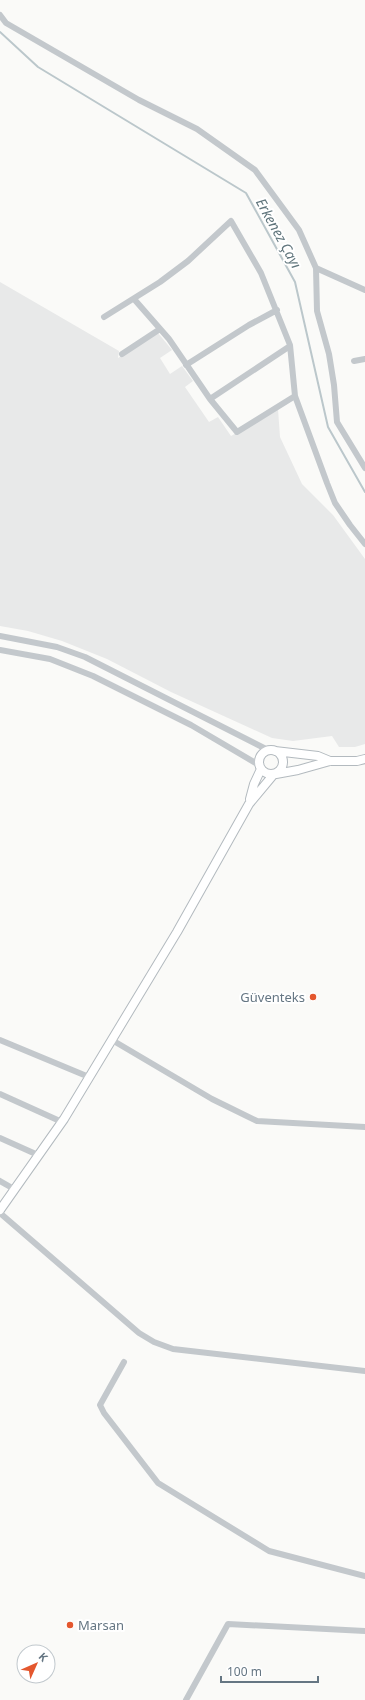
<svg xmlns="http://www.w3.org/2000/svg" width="365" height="1700" font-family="'Noto Sans',sans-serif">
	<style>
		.built { fill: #e8e9e9 }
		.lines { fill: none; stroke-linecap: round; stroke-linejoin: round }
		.stream { stroke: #bbc7cb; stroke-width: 2 }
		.secondary-casing { stroke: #b3babf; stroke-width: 10 }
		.street { stroke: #c3c8cc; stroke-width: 6 }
		.secondary { stroke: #fff; stroke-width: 8 }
		.poi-dot { fill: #e4572e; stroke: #fff; stroke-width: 1.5 }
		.labels { text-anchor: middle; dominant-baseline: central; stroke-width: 4; stroke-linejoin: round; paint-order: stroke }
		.poi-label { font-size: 13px; fill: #657683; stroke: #fff; text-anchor: end }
		.water-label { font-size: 14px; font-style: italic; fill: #60757c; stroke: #fff }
	</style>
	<rect width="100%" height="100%" fill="#fafaf8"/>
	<path class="built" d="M0,282L119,351L118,358L158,333L172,350L160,358L170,374L182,366L193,381L185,387L209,422L218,417L231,436L278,409L280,437L302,484L333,515L365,559V744L355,747H339L332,736L293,741L272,738L171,692L107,659L62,641L28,631L0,626Z"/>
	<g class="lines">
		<path class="stream" d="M0,32L38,67L246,193L295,282L328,427L365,492"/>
		<g class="secondary-casing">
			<path id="secondary" d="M259 762a12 12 0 1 1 24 0a12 12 0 1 1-24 0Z
				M275,751L318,756L330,761
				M276,774L298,770L330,761H357L365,759
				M250,799L254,784L261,769
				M0,1210L64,1119L177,932L249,804L274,774"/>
		</g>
		<path class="street" d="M0,15L6,23L139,100L197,129L255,170L299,230L316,268L365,290
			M316,268L317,311L329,354L334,385L337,422L365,468
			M134,299L169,339L210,399L237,432L295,396
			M104,317L160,282L188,261L231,221L261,273L290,345L295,396L327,483L335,503L350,525L365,544
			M122,354L160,329
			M354,361L365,359
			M186,365L249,325L277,310
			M210,399L290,346
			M0,636L57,647L85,657L268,750
			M0,650L50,659L93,676L191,725L259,765
			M0,1040L89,1077
			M112,1040L212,1099L257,1121L365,1127
			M0,1094L62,1122
			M0,1138L38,1155
			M0,1181L14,1189
			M0,1213L139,1333L154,1342L173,1349L365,1371
			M124,1362L100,1405L104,1413L158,1483L269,1551L365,1576
			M186,1700L228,1624L365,1631"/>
		<use href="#secondary" class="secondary"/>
	</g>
	<g class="poi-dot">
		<circle cx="313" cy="997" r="4"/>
		<circle cx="70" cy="1625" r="4"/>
	</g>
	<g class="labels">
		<g class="poi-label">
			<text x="305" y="997">Güventeks</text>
			<text x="78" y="1625" text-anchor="start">Marsan</text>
		</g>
		<g class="water-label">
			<text transform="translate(279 233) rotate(61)">Erkenez Çayı</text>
		</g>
	</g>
	<g transform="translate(36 1664) rotate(45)"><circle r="19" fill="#ffffff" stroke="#c1c8cd"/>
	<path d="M0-3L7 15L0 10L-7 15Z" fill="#e4572e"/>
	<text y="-6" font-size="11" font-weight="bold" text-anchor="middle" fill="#657683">K</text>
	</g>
	<path d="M221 1676v6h97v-6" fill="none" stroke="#657683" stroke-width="2"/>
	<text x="227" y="1676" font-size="12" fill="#657683" stroke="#ffffff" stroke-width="3" paint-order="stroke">100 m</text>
</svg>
